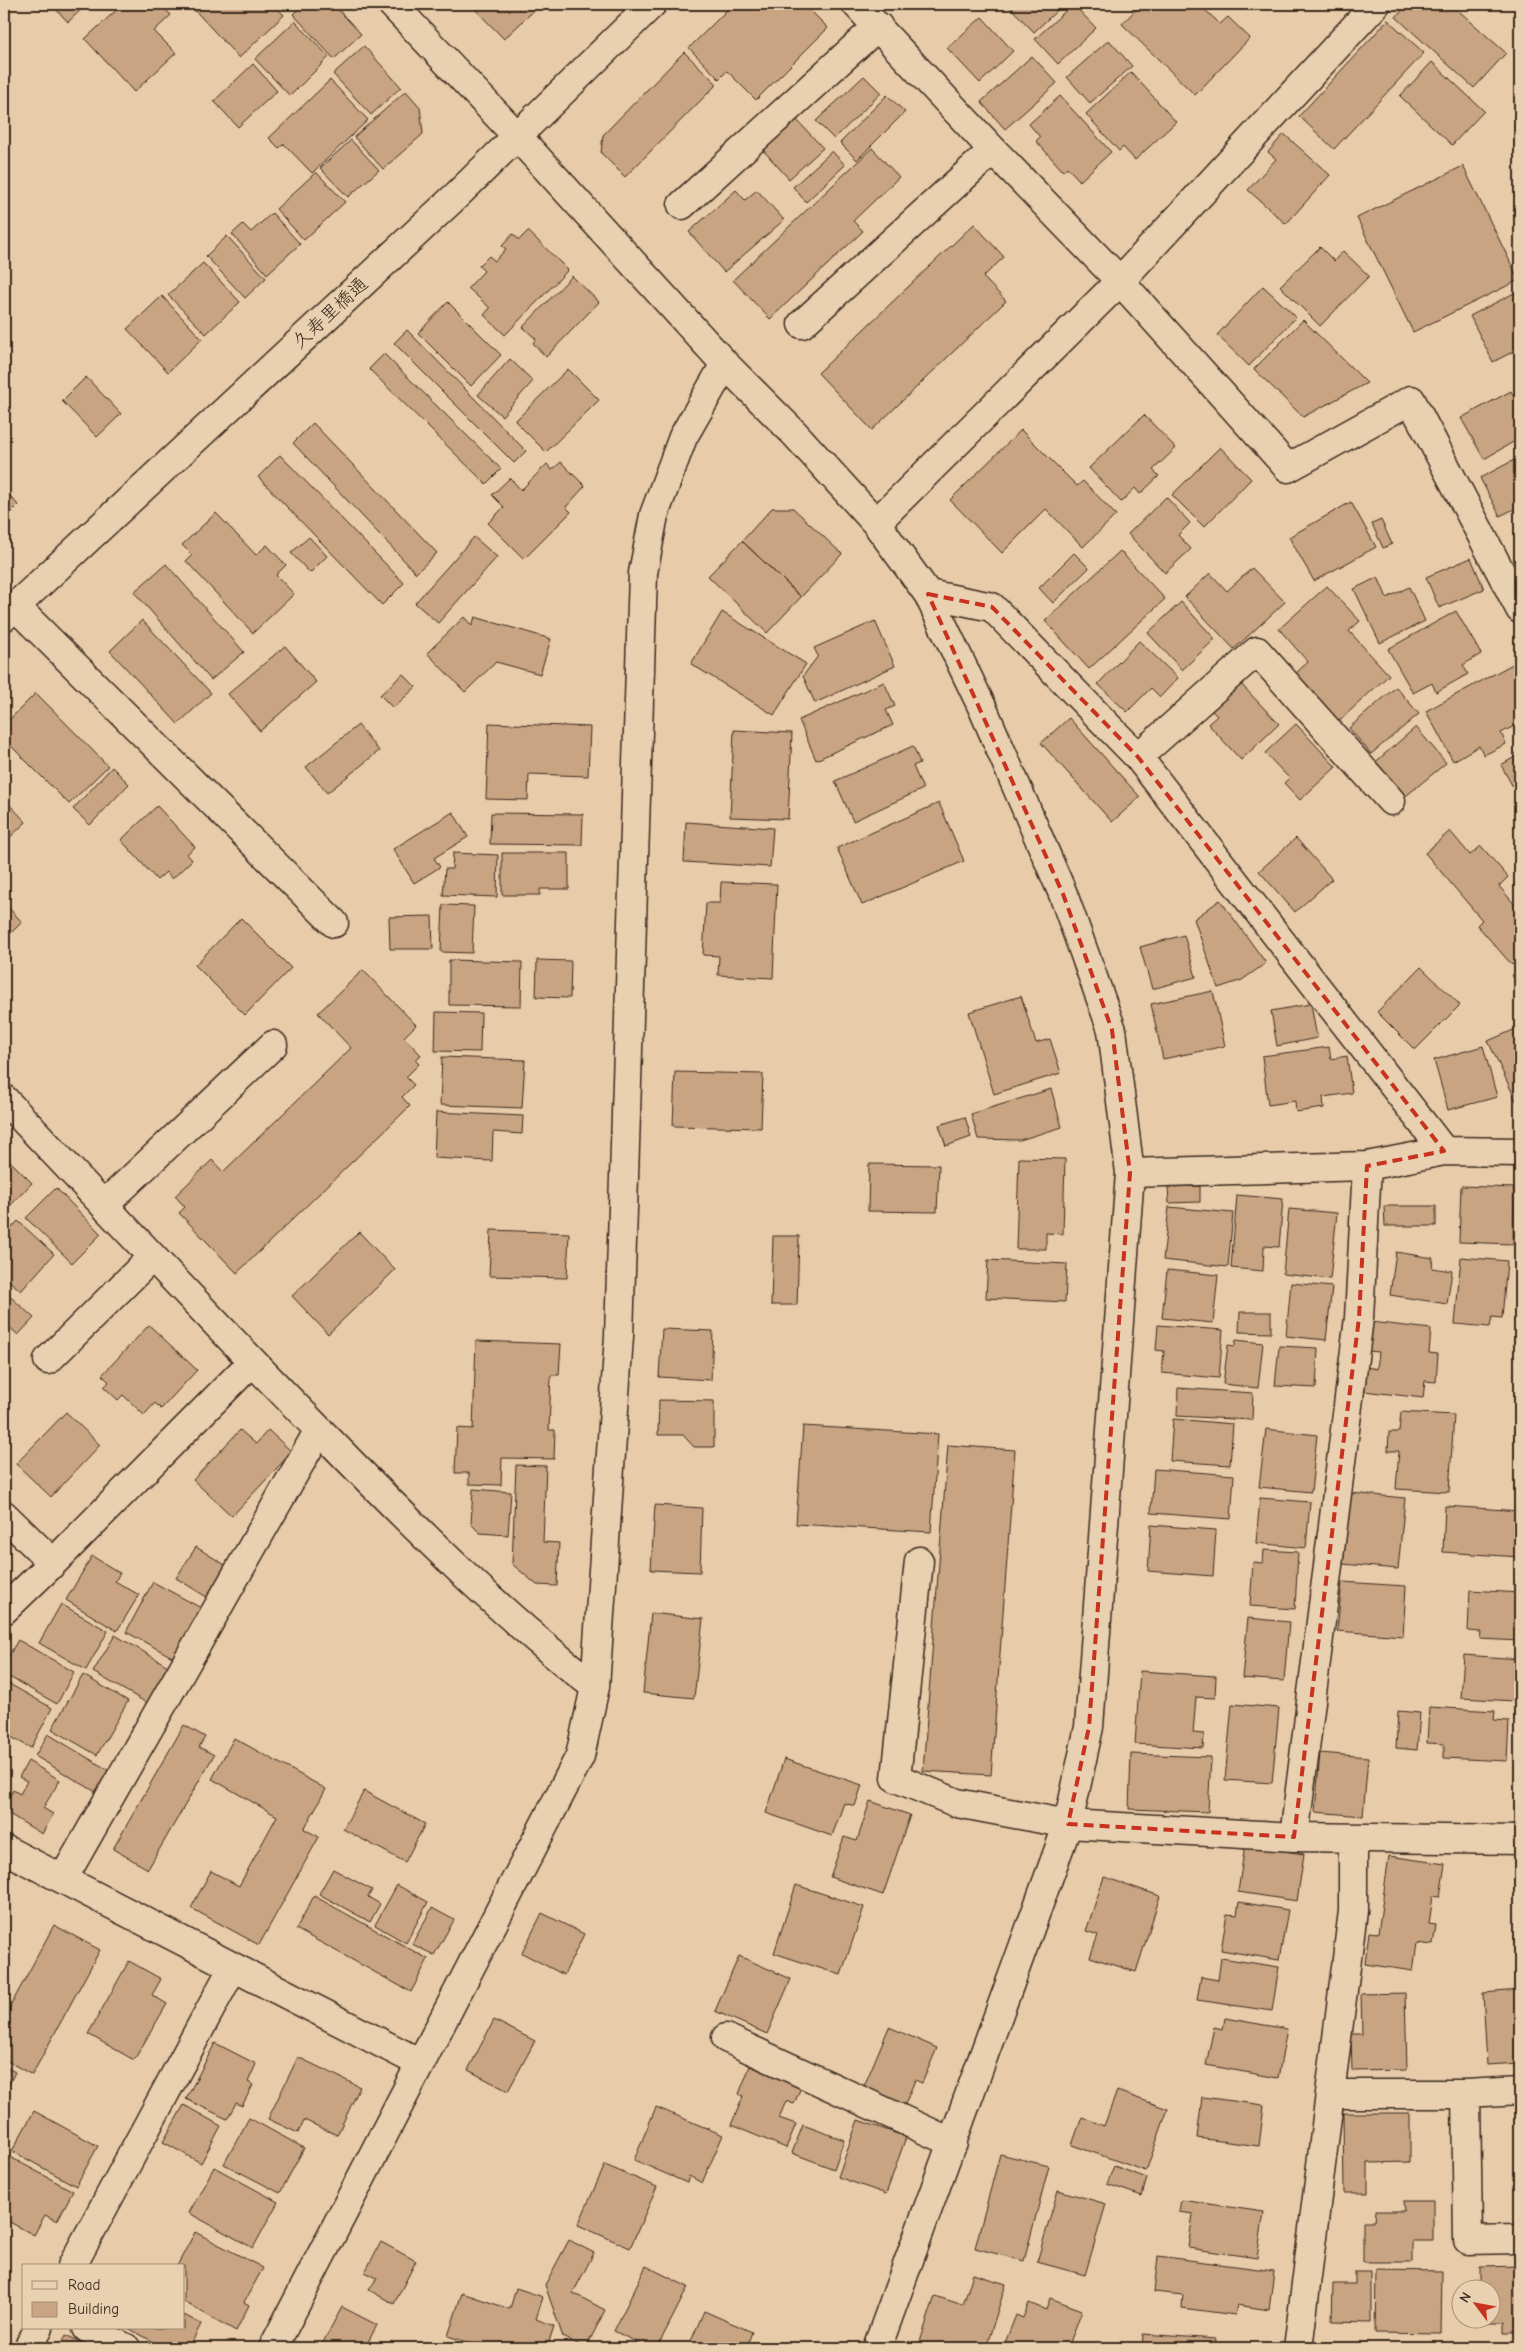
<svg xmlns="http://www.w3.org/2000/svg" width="1524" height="2352" font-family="'Comic Neue','Klee One',sans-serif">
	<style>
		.building { fill: #c9a482; stroke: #3b2a1e }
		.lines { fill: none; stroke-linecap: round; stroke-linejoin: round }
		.minor-casing { stroke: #3b2a1e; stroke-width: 31 }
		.minor { stroke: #e8d0b0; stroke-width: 28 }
		.marked { fill: none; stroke: #c8321e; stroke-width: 4; stroke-dasharray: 10 6; stroke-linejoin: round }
		.labels { text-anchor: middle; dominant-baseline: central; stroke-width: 4.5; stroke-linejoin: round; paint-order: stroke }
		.street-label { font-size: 19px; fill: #3b2a1e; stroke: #e8d0b0 }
	</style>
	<rect width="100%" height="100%" fill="#e8cba9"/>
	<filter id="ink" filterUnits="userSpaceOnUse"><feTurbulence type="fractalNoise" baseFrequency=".02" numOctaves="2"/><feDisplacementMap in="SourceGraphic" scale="10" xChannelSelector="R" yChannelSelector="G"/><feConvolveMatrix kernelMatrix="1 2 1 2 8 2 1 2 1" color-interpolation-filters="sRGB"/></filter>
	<g filter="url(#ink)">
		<path class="building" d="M51,4H87L68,22Z
			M123,4H160L171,15L154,31L176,53L134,92L85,39Z
			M189,4H273L284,15L239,58Z
			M304,4H333L361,34L334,59L293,14Z
			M470,4H541L504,39Z
			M733,4H804L828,28L756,100L727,71L719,79L689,48Z
			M1007,4H1064L1034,32Z
			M1073,4L1096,28L1058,64L1035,39Z
			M1141,4H1199L1220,24L1228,17L1250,38L1195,95L1122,24Z
			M1408,4H1451L1506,53L1474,88L1396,17Z
			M982,17L1013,51L980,83L947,48Z
			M1388,20L1424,53L1334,149L1299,116Z
			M295,21L329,57L290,96L255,59Z
			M1109,40L1132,66L1090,103L1067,77Z
			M364,46L401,87L371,115L333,74Z
			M684,52L717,84L625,177L601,153L603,135Z
			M1032,56L1057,83L1005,129L981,102Z
			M1432,62L1484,111L1452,145L1400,96Z
			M253,64L277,91L238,127L214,101Z
			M1131,72L1176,122L1135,160L1123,147L1119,151L1086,114Z
			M864,76L881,93L834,139L816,121Z
			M330,80L368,120L312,173L284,144L279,148L269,138Z
			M406,91L420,107L423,134L383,169L354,137Z
			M887,95L905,112L857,160L840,143Z
			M1060,96L1111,152L1080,181L1067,167L1063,171L1036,141L1040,137L1029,124Z
			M795,118L823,148L789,179L762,149Z
			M1284,134L1330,175L1286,224L1248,190L1276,159L1268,152Z
			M351,140L379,170L348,197L320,168Z
			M872,148L899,177L853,221L863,231L770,319L733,280Z
			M832,151L845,165L806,202L793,187Z
			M1463,166L1519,280L1413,332L1357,218Z
			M316,172L345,202L304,240L276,209Z
			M736,190L745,200L757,190L784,220L724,272L689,232Z
			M272,213L300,244L267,274L232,234L243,224L251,232Z
			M974,224L1004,257L983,277L1006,301L872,430L818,373Z
			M528,231L568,270L505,335L484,315L490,308L468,288L484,271L479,266L489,256L495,261L506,249L502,246L513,234L519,240Z
			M227,236L266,278L245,298L206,256Z
			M1320,247L1334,261L1343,251L1369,276L1320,326L1280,286Z
			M203,263L240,302L206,334L168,295Z
			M572,276L599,302L546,357L533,343L536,339L523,327Z
			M1263,286L1296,317L1249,366L1217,335Z
			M1520,290V348L1493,362L1470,316Z
			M162,296L202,339L168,372L127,329Z
			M448,302L501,355L471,386L418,333Z
			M1303,320L1367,383L1303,417L1254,369Z
			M407,330L526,451L514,463L394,343Z
			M384,354L501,469L486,484L369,369Z
			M510,359L533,381L502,416L478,395Z
			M568,369L599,400L546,452L515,421Z
			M86,377L121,414L97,437L62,401Z
			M1511,391L1520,408V438L1484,459L1461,418Z
			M1144,415L1176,448L1153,470L1159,476L1140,494L1135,488L1121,502L1089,468Z
			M313,423L437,553L416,573L293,443Z
			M1021,430L1077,486L1083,481L1116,515L1083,547L1046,509L1002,553L950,500Z
			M1220,447L1251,479L1204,527L1172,495Z
			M280,455L404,583L382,605L258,477Z
			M1520,457V506L1500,516L1480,478Z
			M561,462L585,486L566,507L571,512L524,559L488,523L504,507L492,495L510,478L521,490L547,464L552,470Z
			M5,490L18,505L8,515L4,510Z
			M1166,497L1190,523L1178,535L1191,549L1165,573L1128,534Z
			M1351,502L1376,547L1314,581L1289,537Z
			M772,508H793L842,554L801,597L742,541Z
			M216,513L256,555L267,545L286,565L276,575L294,594L253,633L186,561L192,555L182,545Z
			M1381,520L1392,544L1383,548L1372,524Z
			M309,537L327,556L310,573L291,553Z
			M474,537L497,557L438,623L415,603Z
			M742,541L801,597L767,633L708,576Z
			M1120,551L1165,599L1089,669L1045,621Z
			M1074,553L1089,568L1053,603L1039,588Z
			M1471,558L1484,589L1439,608L1426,577Z
			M166,564L244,652L211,680L134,592Z
			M1252,568L1285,602L1234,649L1185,597L1210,573L1227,591Z
			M1378,577L1387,598L1409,587L1425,621L1380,643L1354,589Z
			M1327,586L1360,621L1349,631L1389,675L1339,721L1296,673L1308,662L1279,629Z
			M1181,602L1215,639L1182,670L1148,633Z
			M1456,611L1481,654L1463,665L1468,674L1436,692L1432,683L1413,693L1388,649Z
			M722,612L806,664L774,715L691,664Z
			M464,617L472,626L475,617L551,639L540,674L496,662L465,692L427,653Z
			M142,620L211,693L178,724L110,651Z
			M875,621L895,666L815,703L803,676L818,656L814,648Z
			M1139,641L1178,678L1160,697L1151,688L1127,712L1098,684Z
			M285,646L316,682L260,731L228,694Z
			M1520,660V723L1501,733L1506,744L1484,755L1479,746L1453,761L1426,711Z
			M403,674L416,687L393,708L380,695Z
			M1238,681L1279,724L1241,760L1208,724L1217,716L1209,708Z
			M884,682L895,706L886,710L893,725L816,760L799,720Z
			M1396,687L1419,714L1371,754L1349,728Z
			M36,693L108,766L69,804L4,739V725Z
			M1069,718L1140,797L1112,822L1041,743Z
			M489,723L590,727L588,776L529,774L528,800L486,799Z
			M1296,724L1336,767L1300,800L1284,783L1289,778L1265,753Z
			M358,725L379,751L327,793L306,767Z
			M1416,727L1446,763L1401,800L1372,765Z
			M734,730L792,733L788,819L730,817Z
			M913,746L920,763L913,766L923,789L853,821L835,781Z
			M1520,754V797L1519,798L1501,765Z
			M112,767L129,784L90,825L73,809Z
			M4,799L26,822L4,843Z
			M939,803L964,861L862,905L837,848Z
			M157,806L195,847L187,854L192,860L172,879L166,872L157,880L121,840Z
			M453,812L468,837L434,858L440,867L414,883L393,849Z
			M491,813L583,814L582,845L490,844Z
			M686,822L773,828L770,867L684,862Z
			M1450,831L1470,855L1481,846L1508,877L1499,886L1520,911V917L1518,919L1520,922V958L1512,965L1477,925L1482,920L1425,853Z
			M1296,838L1332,879L1295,912L1259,871Z
			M453,853L498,855L497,897L443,895L445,869H452Z
			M502,853H569V889H540V895H502Z
			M721,882L777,884L773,978L718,975L719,956L703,955L706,903H720Z
			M1220,900L1266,963L1242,980L1218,988L1194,919Z
			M4,903L22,922L4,940Z
			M443,905L474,906L472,953L441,952Z
			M432,916L433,949H390L389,917Z
			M241,918L291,968L245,1015L195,965Z
			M1184,935L1196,977L1152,989L1140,947Z
			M449,960L522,962L521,1006L449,1005Z
			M537,960L571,961L570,998L536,997Z
			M1421,967L1460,1005L1415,1050L1377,1012Z
			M363,970L416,1025L404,1037L421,1055L415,1060L419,1064L406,1077L414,1085L402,1097L410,1106L237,1273L179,1213L185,1207L175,1196L212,1160L223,1172L351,1048L318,1013Z
			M1520,971V991L1512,975Z
			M1213,991L1225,1046L1163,1059L1151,1004Z
			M1021,996L1036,1043L1050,1039L1061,1073L994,1094L969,1012Z
			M1311,1004L1317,1038L1277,1046L1271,1011Z
			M436,1012L481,1013L480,1052L435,1051Z
			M1518,1028L1520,1033V1109L1488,1041Z
			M1483,1046L1497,1097L1448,1110L1434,1060Z
			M1329,1047L1331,1059L1347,1056L1352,1093L1323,1097L1324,1108L1296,1112L1295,1101L1268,1105L1262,1056Z
			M442,1057L525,1060L522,1108L440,1105Z
			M675,1072L763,1074L761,1128L673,1126Z
			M1051,1089L1062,1127L1020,1140L978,1139L971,1114Z
			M436,1112L523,1116L522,1134L493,1132L492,1161L434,1158Z
			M965,1117L971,1137L946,1146L939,1125Z
			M4,1155L32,1183L9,1207L4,1202Z
			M1019,1158L1065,1159L1063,1234L1046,1233V1249H1016Z
			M869,1164L939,1165L937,1212L868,1211Z
			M1200,1186V1202L1169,1203L1168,1187Z
			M1461,1186L1514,1188L1513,1244L1459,1242Z
			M56,1188L101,1234L72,1263L26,1218Z
			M1237,1195L1283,1199L1279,1247L1264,1246L1263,1271L1231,1268Z
			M1384,1206H1436V1226H1385Z
			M1169,1207L1233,1213L1228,1267L1163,1260Z
			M1289,1209L1337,1213L1330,1279L1283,1274Z
			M18,1221L54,1254L21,1291L4,1276V1236Z
			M491,1230L569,1233L567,1278L489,1276Z
			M359,1232L395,1270L328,1334L292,1296Z
			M773,1236H799L797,1305H771Z
			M1396,1252L1433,1258L1432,1268L1452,1271L1447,1304L1390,1295Z
			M1461,1257L1507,1261L1502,1318L1492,1317L1490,1327L1455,1324Z
			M988,1260L1067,1264L1065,1302L986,1298Z
			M1516,1263H1520V1307H1514Z
			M1167,1270L1218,1275L1213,1323L1162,1318Z
			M1291,1283L1332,1287L1326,1340L1286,1336Z
			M4,1291L34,1318L18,1335L4,1322Z
			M1240,1312H1271V1333L1239,1332Z
			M1371,1322L1431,1329L1429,1353L1438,1354L1436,1382L1425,1381L1423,1398L1364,1391L1367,1367L1377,1369L1379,1352L1368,1351Z
			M149,1325L197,1370L161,1409L155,1403L144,1415L123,1395L118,1400L104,1387L109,1382L102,1375Z
			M1158,1325L1223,1330L1219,1378L1162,1373L1164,1351L1156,1350Z
			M662,1329L713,1331L711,1380L659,1377Z
			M1236,1340L1263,1343L1258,1388L1223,1384L1228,1345L1235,1346Z
			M476,1341L561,1344L559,1375H551L549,1430H555L554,1459L502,1458L501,1485L469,1484V1473H455L457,1428L473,1429Z
			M1279,1346L1318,1348L1316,1388L1275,1386Z
			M1178,1388L1253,1393L1252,1420L1177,1416Z
			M659,1400L714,1401V1447H694L683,1435H658Z
			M66,1412L100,1445L51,1497L16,1464Z
			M1401,1412L1454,1415L1449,1492L1396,1489L1399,1451H1388L1389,1432H1399Z
			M1173,1419L1233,1424L1230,1465L1170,1461Z
			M803,1426L938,1434L931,1532L796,1524Z
			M1266,1429L1317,1435L1311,1492L1259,1487Z
			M240,1430L256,1444L268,1430L292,1452L232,1516L193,1480Z
			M948,1445L1015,1450L991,1775L923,1771Z
			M516,1465L546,1466L543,1542L559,1543L557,1586L537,1585L512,1564Z
			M1154,1469L1234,1475L1231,1519L1151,1513Z
			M473,1489L511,1492L508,1535L480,1533L471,1524Z
			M1350,1493L1405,1498L1398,1569L1343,1564Z
			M1260,1498L1310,1502L1306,1548L1256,1543Z
			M655,1505L702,1508L700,1572L651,1570Z
			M1445,1506L1520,1511V1557L1443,1552Z
			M1151,1525L1216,1530L1213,1576L1148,1571Z
			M196,1547L230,1568L210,1599L176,1578Z
			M1264,1550L1298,1552L1295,1609L1250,1606L1253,1562L1263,1563Z
			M92,1556L120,1573L115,1581L139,1595L117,1631L66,1600Z
			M153,1582L203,1609L176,1659L126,1632Z
			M1342,1582L1406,1586L1403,1636L1337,1631Z
			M1470,1590L1520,1593V1641L1480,1639L1481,1632L1468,1631Z
			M61,1604L108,1631L86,1670L39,1643Z
			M651,1613L703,1619L694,1698L643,1693Z
			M1248,1618L1289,1622L1284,1681L1242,1678Z
			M115,1635L168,1666L147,1703L93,1672Z
			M18,1640L74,1672L57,1704L4,1674V1664Z
			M1464,1655L1518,1659L1515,1701L1461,1698Z
			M1140,1671L1216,1676L1215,1698L1196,1697L1193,1733L1204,1734L1203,1748L1135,1744Z
			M83,1675L128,1701L97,1755L52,1729Z
			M4,1681L52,1708L31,1748L4,1733Z
			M1232,1704L1279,1708L1272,1783L1225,1780Z
			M1429,1707L1495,1711L1494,1720L1509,1721L1507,1761L1444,1758V1744L1427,1743Z
			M1398,1711L1420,1713L1417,1750L1396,1748Z
			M184,1725L205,1737L199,1747L214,1755L148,1869L113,1849Z
			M48,1734L113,1773L101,1795L35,1756Z
			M234,1738L326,1789L304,1829L319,1837L259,1945L191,1908L211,1871L239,1886L277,1816L212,1779Z
			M1320,1753L1368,1757L1363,1816L1315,1812Z
			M1131,1754L1211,1757L1208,1812L1129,1809Z
			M784,1759L862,1785L855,1806L844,1803L832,1836L766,1813Z
			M28,1761L60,1780L43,1808L53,1814L42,1834L4,1811V1807L13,1790L20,1794L27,1781L19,1777Z
			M364,1791L425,1824L405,1862L343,1829Z
			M870,1801L910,1815L883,1895L830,1877L844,1837L857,1841Z
			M1245,1845L1304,1854L1297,1901L1238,1892Z
			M1389,1856L1445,1864L1440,1897L1433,1896L1429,1924L1436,1925L1433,1945L1417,1943L1413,1971L1365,1964L1369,1932L1378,1933Z
			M333,1869L372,1890L368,1897L380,1904L370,1922L319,1894Z
			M1104,1877L1160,1896L1136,1972L1090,1957L1098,1935L1086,1931Z
			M397,1885L428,1902L406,1943L375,1925Z
			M796,1885L864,1907L841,1975L774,1953Z
			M314,1896L428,1959L411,1992L296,1929Z
			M1239,1902L1288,1910L1279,1960L1221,1950L1227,1914L1237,1915Z
			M432,1908L454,1920L434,1955L412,1944Z
			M542,1913L584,1934L564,1975L522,1953Z
			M54,1925L100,1950L32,2075L4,2059V2018Z
			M4,1943L11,1947L4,1959Z
			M739,1956L791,1979L767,2034L715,2011Z
			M1221,1958L1279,1967L1272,2011L1197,2000L1201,1977L1218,1980Z
			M129,1961L161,1979L152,1995L167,2004L134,2060L88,2034Z
			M1520,1990V2063L1487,2065L1483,1993Z
			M1405,1993L1407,2070L1352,2071L1351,2034H1362L1361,1994Z
			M1225,2018L1287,2029L1278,2078L1206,2065L1214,2027L1223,2029Z
			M494,2020L535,2041L508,2091L468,2070Z
			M889,2027L937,2048L922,2083L915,2080L903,2109L862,2091Z
			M215,2043L256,2064L248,2082L253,2085L242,2106L236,2103L227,2119L186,2099Z
			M298,2057L360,2087L337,2135L304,2120L298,2133L268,2119Z
			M4,2066L15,2072L4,2094Z
			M750,2066L801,2087L794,2104L786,2101L779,2118L796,2124L786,2148L731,2125L743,2097L739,2094Z
			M1117,2091L1168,2109L1146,2171L1072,2145L1082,2117L1104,2126Z
			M1202,2097L1264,2105L1259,2146L1197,2138Z
			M184,2105L221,2126L201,2163L163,2142Z
			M656,2107L723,2135L702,2183L689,2176L687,2183L634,2160Z
			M34,2111L98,2146L76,2186L12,2151Z
			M1343,2113H1410V2162L1368,2163V2193H1344Z
			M249,2118L304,2148L280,2193L224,2164Z
			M858,2120L906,2137L886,2194L838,2177Z
			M803,2125L844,2140L834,2169L792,2153Z
			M1000,2154L1049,2166L1024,2261L975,2248Z
			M10,2157L73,2191L57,2221L45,2215L34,2235L4,2219V2169Z
			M605,2165L657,2187L630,2248L578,2225Z
			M1114,2166L1147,2178L1142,2196L1107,2184Z
			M214,2167L278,2202L253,2248L189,2213Z
			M1058,2190L1106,2204L1085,2275L1037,2262Z
			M1181,2200L1264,2212L1257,2258L1188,2248L1193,2214L1179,2212Z
			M1403,2201H1433V2241H1413V2262H1363V2221H1374L1375,2211H1404Z
			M195,2232L263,2268L244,2302L249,2305L236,2331L184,2302V2266H177Z
			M569,2240L594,2253L573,2293L605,2310L586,2348L563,2337L545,2285Z
			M381,2242L416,2261L394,2304L369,2290L377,2278L365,2272Z
			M1158,2256L1274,2271L1269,2310L1237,2305L1235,2315L1182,2308L1183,2295L1154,2292Z
			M646,2266L688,2287L657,2348H648L614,2331Z
			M1520,2266V2333H1504V2322H1481V2320H1492V2290H1480V2267Z
			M1376,2270L1442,2271L1441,2334L1375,2333Z
			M1355,2272H1371V2322L1332,2321L1333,2284H1355Z
			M973,2274L1006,2284L986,2348H918L935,2296L963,2305Z
			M516,2288L543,2297L536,2319L554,2326L547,2348H485L448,2336L462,2293L510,2309Z
			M1050,2298L1082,2310L1068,2348H1003L1016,2315L1023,2318L1029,2303L1046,2310Z
			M342,2307L377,2325L365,2348H320Z
			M704,2311L752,2332L746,2348H688Z
			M184,2315L201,2324L189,2348H165L128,2328H184Z
			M1143,2334L1216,2339L1215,2348H1142Z
			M66,2335L92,2348H59Z"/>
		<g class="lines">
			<g class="minor-casing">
				<path id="minor" d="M392,4L517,136L725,364L795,434L876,523L928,594L983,709L1063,894L1112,1030L1130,1173L1089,1727L1068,1824L877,2348
					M856,4L993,150L1120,281L1288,468L1411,400L1520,609
					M682,205L878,26
					M802,324L993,150
					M876,523L1120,281L1376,4
					M928,594L992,607L1138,757L1444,1151
					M15,606L334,923
					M4,617L457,195L652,4
					M1138,757L1257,651L1391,801
					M4,1099C113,1215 222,1332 334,1445C417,1530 501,1614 595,1687
					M1130,1173L1367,1166L1444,1151L1520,1152
					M104,1205L273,1045
					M48,1360L152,1257
					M4,1515L53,1563
					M919,1561L896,1778L957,1803L1068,1824L1294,1837L1520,1840
					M4,1610L53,1563L252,1362
					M1294,1837L1359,1318L1367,1166
					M4,1849L420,2063
					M63,1879L319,1430
					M726,2038L953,2143
					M1330,2094H1466L1468,2240L1520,2239
					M1466,2094L1520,2091
					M72,2266L233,1967
					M87,2328L126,2348
					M28,2348L39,2328
					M273,2348L580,1756L595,1687L619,1336L643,573L654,515L683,437L725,364
					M1298,2348L1353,1911V1838"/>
			</g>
			<use href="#minor" class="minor"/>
		</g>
	</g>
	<path class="marked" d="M928,594L992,607L1138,757L1444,1151L1367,1166L1359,1318L1294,1837L1068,1824L1089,1727L1130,1173L1112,1030L1063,894Z"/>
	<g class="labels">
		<g class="street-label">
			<text transform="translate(330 313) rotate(-43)">久寿里橋通</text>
		</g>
	</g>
	<rect width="1524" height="2352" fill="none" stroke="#e8d0b0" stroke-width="20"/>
	<rect x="10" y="10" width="1504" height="2332" fill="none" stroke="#3b2a1e" stroke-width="2" filter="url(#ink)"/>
	<rect x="22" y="2264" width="162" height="65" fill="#e8d0b0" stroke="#a38e76"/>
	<rect x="32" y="2281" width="25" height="8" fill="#e8d0b0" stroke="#a38e76"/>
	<text x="68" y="2290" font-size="15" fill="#3b2a1e">Road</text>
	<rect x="32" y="2302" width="25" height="15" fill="#c9a482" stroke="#a38e76"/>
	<text x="68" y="2314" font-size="15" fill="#3b2a1e">Building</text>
	<g transform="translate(1476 2304) rotate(302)"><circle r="24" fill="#e8d0b0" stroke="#a38e76"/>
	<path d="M0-4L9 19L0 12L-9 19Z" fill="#c8321e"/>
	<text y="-8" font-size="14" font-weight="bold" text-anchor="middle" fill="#3b2a1e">N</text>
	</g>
</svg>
